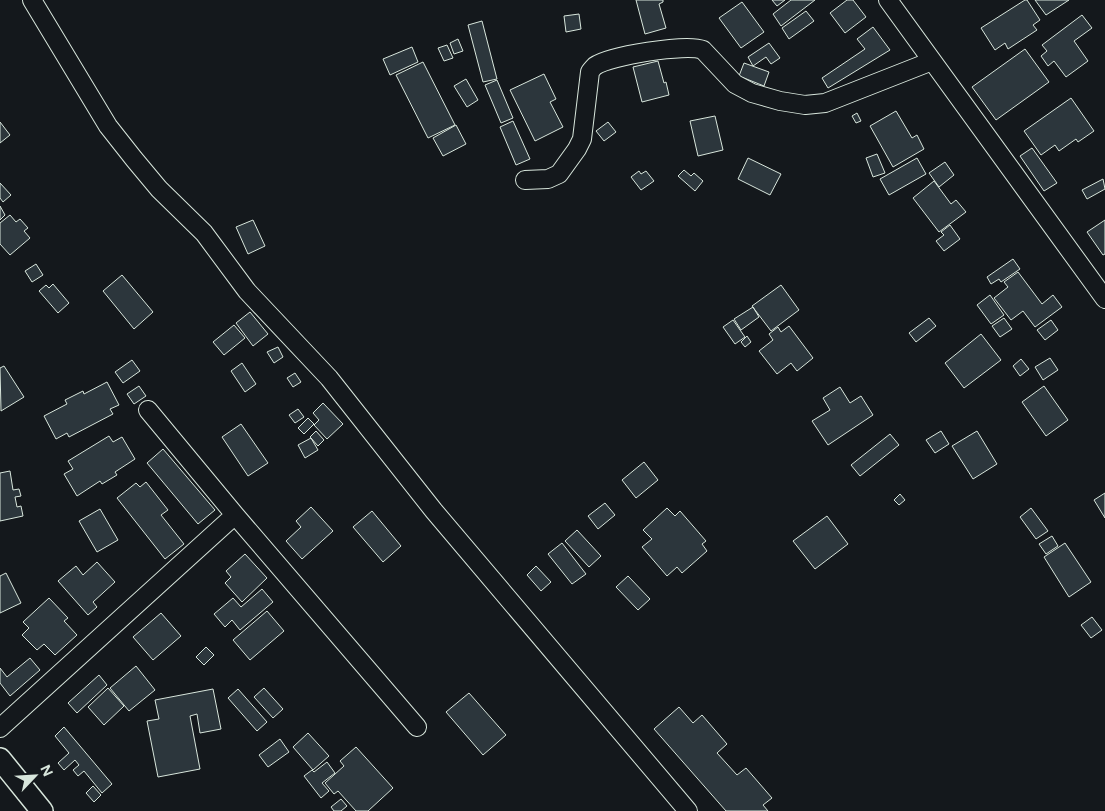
<svg xmlns="http://www.w3.org/2000/svg" width="1105" height="811" font-family="Figtree,sans-serif">
	<style>
		.building { fill: #2c363c; stroke: #d8e6dc }
		.lines { fill: none; stroke-linecap: round; stroke-linejoin: round }
		.minor-casing { stroke: #d8e6dc; stroke-width: 20 }
		.tertiary-casing { stroke: #d8e6dc; stroke-width: 24 }
		.minor { stroke: #14181c; stroke-width: 18 }
		.tertiary { stroke: #14181c; stroke-width: 21 }
	</style>
	<rect width="100%" height="100%" fill="#14181c"/>
	<path class="building" d="M636,0H663V2L659,4L666,28L645,34Z
		M772,0H785L777,6Z
		M791,0H815L781,26L773,14Z
		M847,0H853L866,17L845,33L830,13Z
		M1025,0H1027L1040,20L1033,25L1037,30L1008,49L1005,43L995,50L981,28Z
		M1035,0H1069L1046,15Z
		M742,2L764,32L741,48L719,18Z
		M806,11L814,21L789,39L782,28Z
		M579,14L581,29L566,32L564,16Z
		M1082,15L1092,28L1074,41L1088,61L1066,77L1054,61L1048,66L1041,56L1047,51L1042,45Z
		M482,21L497,79L483,82L468,25Z
		M873,27L890,50L828,88L822,78L865,49L857,39Z
		M458,39L463,51L454,54L450,43Z
		M769,43L780,58L771,64L766,57L753,66L748,57Z
		M447,45L453,58L444,61L438,48Z
		M412,47L418,62L390,75L383,59Z
		M1025,49L1049,82L996,120L972,87Z
		M658,61L664,83L666,82L669,95L642,102L633,67Z
		M423,62L455,125L428,138L396,75Z
		M744,63L769,72L764,86L739,76Z
		M544,74L556,99L550,102L563,127L535,141L510,90Z
		M466,79L478,100L467,107L454,86Z
		M497,80L513,118L501,123L485,85Z
		M1071,98L1094,131L1078,142L1076,139L1059,151L1055,145L1041,155L1024,131Z
		M896,111L912,138L917,135L924,149L893,167L870,126Z
		M857,113L861,121L856,123L852,116Z
		M715,116L723,150L698,156L690,121Z
		M513,121L530,159L516,165L500,127Z
		M0,122L10,135L0,143Z
		M608,122L616,132L604,141L596,131Z
		M456,125L466,144L443,156L433,138Z
		M1032,148L1057,183L1044,191L1020,156Z
		M877,154L885,173L873,177L866,158Z
		M748,158L781,174L770,195L738,179Z
		M917,158L926,174L889,195L880,179Z
		M945,162L954,175L939,187L929,173Z
		M684,170L691,176L694,173L703,181L695,191L678,176Z
		M639,171L641,174L646,171L654,181L641,190L631,177Z
		M1103,179L1105,189L1087,199L1082,190Z
		M934,181L951,204L956,200L966,212L939,232L913,198Z
		M0,183L11,195L3,202L0,198Z
		M0,206L5,215L0,220Z
		M10,215L16,222L20,219L28,228L24,231L30,238L10,255L0,244V223Z
		M253,220L265,246L248,254L236,227Z
		M1105,220V254L1103,255L1087,232Z
		M950,225L960,239L944,251L936,241L944,235L941,232Z
		M1013,259L1020,269L1001,282L999,279L991,284L987,277Z
		M36,264L43,275L32,282L25,271Z
		M1018,272L1042,304L1053,295L1062,307L1035,327L1023,311L1011,320L994,298L1008,287L1004,282Z
		M122,275L153,312L134,329L103,291Z
		M53,284L69,303L58,313L39,291L46,285L49,288Z
		M781,285L799,310L771,331L752,306Z
		M990,295L1004,315L991,324L977,305Z
		M753,307L759,317L741,330L734,319Z
		M250,312L268,334L253,346L236,323Z
		M929,318L936,326L916,342L909,333Z
		M1004,318L1012,329L1000,337L992,326Z
		M733,320L745,337L735,344L723,327Z
		M1051,320L1058,330L1045,340L1037,330Z
		M234,325L245,338L224,355L213,342Z
		M789,326L813,358L797,371L791,363L777,374L759,351L773,340L769,334L778,327L781,332Z
		M981,334L1001,360L964,388L945,363Z
		M747,336L751,342L745,347L741,342Z
		M278,347L283,357L274,363L267,352Z
		M1050,358L1058,370L1043,380L1035,367Z
		M1021,359L1029,369L1020,376L1013,366Z
		M132,360L140,371L123,383L115,372Z
		M242,363L256,384L245,392L231,371Z
		M4,366L24,397L1,411L0,368Z
		M295,373L301,382L293,387L287,378Z
		M107,382L119,405L110,409L113,414L69,437L67,433L56,439L44,416L67,404L65,400L83,391L84,394Z
		M139,386L146,396L134,404L127,394Z
		M1044,386L1068,420L1046,436L1022,402Z
		M840,387L850,403L861,396L873,415L828,445L812,421L830,410L823,398Z
		M323,403L343,424L327,439L314,425L319,420L313,413Z
		M298,409L304,417L295,423L289,415Z
		M308,418L314,424L304,434L298,428Z
		M241,424L268,463L248,476L222,437Z
		M316,431L324,440L318,446L310,437Z
		M941,431L949,444L935,453L926,440Z
		M977,431L997,464L973,479L952,446Z
		M890,434L899,445L860,476L851,465Z
		M109,436L113,442L122,437L135,459L115,472L117,475L102,484L100,481L77,496L64,474L73,469L68,461Z
		M311,438L318,450L305,458L298,445Z
		M163,449L215,510L198,524L147,463Z
		M644,462L658,480L636,498L622,480Z
		M10,471L13,490L19,489L21,496L15,497L17,507L21,506L23,516L0,521V473Z
		M146,482L168,510L161,515L184,544L165,559L117,498L136,483L140,487Z
		M1105,493V518L1094,500Z
		M900,494L905,500L899,505L894,500Z
		M605,503L615,515L598,529L588,516Z
		M311,507L333,531L302,559L286,541L301,527L296,521Z
		M667,508L675,516L680,511L706,541L702,544L707,551L682,573L677,567L667,576L642,547L652,539L643,530Z
		M1031,508L1048,531L1036,539L1020,517Z
		M100,509L118,540L97,552L79,521Z
		M372,511L401,546L383,562L353,527Z
		M827,516L848,544L815,569L793,541Z
		M577,530L601,556L589,567L565,541Z
		M1052,536L1058,546L1046,554L1039,544Z
		M562,543L586,574L572,584L548,554Z
		M1065,543L1091,582L1069,597L1044,557Z
		M245,554L267,578L242,602L225,583L231,577L226,571Z
		M97,562L115,582L93,602L97,607L88,615L58,581L76,566L83,575Z
		M536,566L551,582L541,591L527,575Z
		M6,573L21,603L0,613V576Z
		M628,576L650,599L638,610L616,587Z
		M262,589L273,602L240,630L232,620L225,627L214,614L233,598L241,607Z
		M49,598L68,618L64,621L77,635L55,655L44,644L37,650L22,635L29,628L23,622Z
		M267,611L284,631L250,660L233,640Z
		M161,613L181,636L153,660L133,637Z
		M1092,617L1102,630L1091,638L1081,625Z
		M206,647L214,655L204,665L196,657Z
		M30,658L40,670L10,696L0,683V668L7,677Z
		M136,666L155,690L129,711L110,688Z
		M99,675L107,685L77,713L68,703Z
		M108,688L124,706L104,725L88,707Z
		M264,688L283,709L273,718L254,697Z
		M213,689L221,729L200,733L197,714L190,716L200,769L158,777L147,721L159,719L155,700Z
		M238,689L267,722L257,731L228,698Z
		M469,693L506,735L483,755L446,712Z
		M679,707L693,723L702,715L727,744L717,753L737,775L746,768L772,798L763,805L768,811H726L654,729Z
		M64,727L112,784L102,793L84,771L78,776L73,770L79,765L75,760L64,770L58,763L69,753L55,736Z
		M308,733L329,756L313,770L293,747Z
		M280,739L289,752L268,767L259,755Z
		M356,747L393,788L368,811H356L338,791L334,794L325,783L344,766L340,761Z
		M327,762L335,773L322,783L329,791L321,798L304,776L312,770L314,772Z
		M93,786L101,795L94,802L86,793Z
		M341,799L347,806L341,811H334L331,807Z"/>
	<g class="lines">
		<g class="minor-casing">
			<path id="minor" d="M32,0L108,126L134,159L159,189L204,233L247,291L329,378L434,511L688,811
				M888,0L1105,299
				M525,180L548,179L559,174L577,149L582,139L590,72C591,70 593,68 595,66C609,56 687,43 703,50L735,84L752,93L780,101L805,105L825,103L932,61
				M148,410L235,515L417,727
				M0,728L235,515"/>
		</g>
		<g class="tertiary-casing">
			<path id="tertiary" d="M0,759L42,811"/>
		</g>
		<use href="#minor" class="minor"/>
		<use href="#tertiary" class="tertiary"/>
	</g>
	<g transform="translate(35 776) rotate(65)" stroke="#14181c" stroke-width="4" paint-order="stroke">
	<path d="M0-4L9 19L0 12L-9 19Z" fill="#d8e6dc"/>
	<text y="-8" font-size="14" font-weight="bold" text-anchor="middle" fill="#d8e6dc">N</text>
	</g>
</svg>
